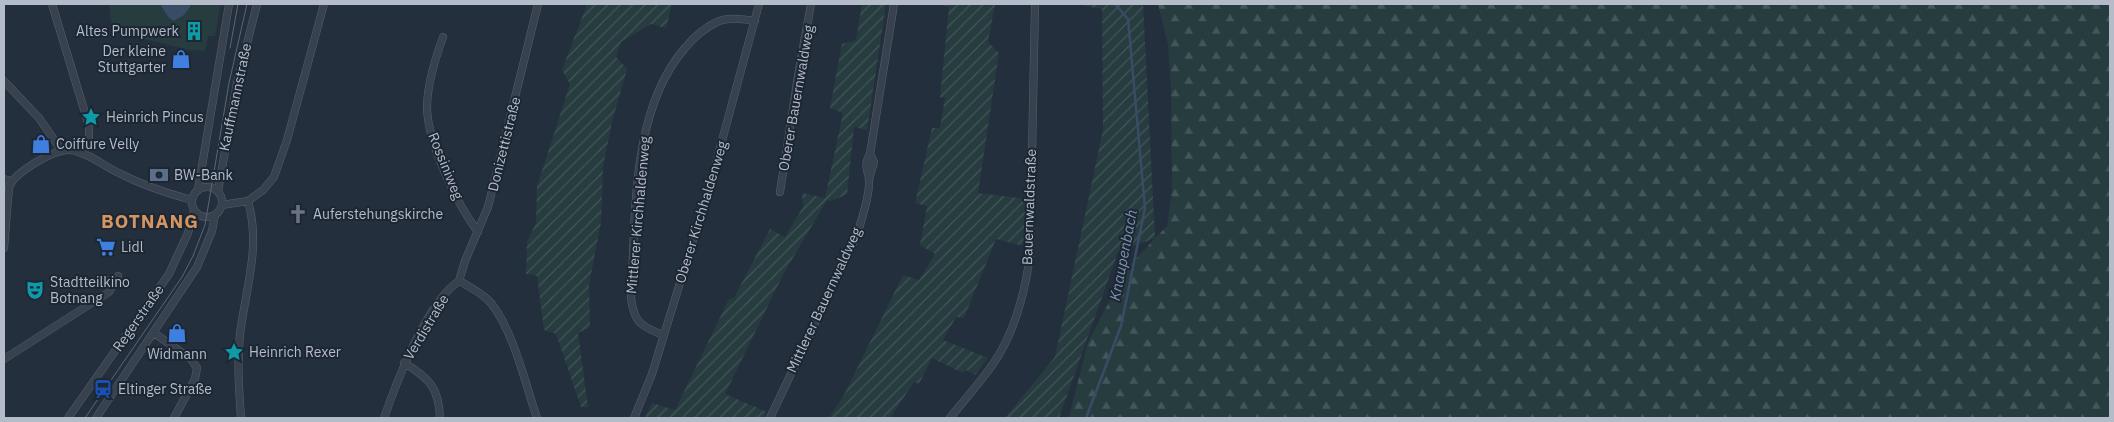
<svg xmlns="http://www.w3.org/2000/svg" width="2114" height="422" font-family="'IBM Plex Sans',sans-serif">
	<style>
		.forest { fill: url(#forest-firs) }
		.park { fill: #263c3f }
		.garden { fill: url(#garden-furrows) }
		.water { fill: #394c67 }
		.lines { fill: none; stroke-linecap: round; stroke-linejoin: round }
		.stream { stroke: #394c67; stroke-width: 2.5 }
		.minor-casing { stroke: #565f6c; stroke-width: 8 }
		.minor { stroke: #38414e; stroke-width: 7 }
		.tram { stroke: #5a6575; stroke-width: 1 }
		.labels { text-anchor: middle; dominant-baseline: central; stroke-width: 4; stroke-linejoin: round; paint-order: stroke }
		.poi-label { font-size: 14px; fill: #b4bcc9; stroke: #1d2633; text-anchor: start }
		.street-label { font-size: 14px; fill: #b4bcc9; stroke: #1d2633 }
		.water-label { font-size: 15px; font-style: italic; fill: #7c92b1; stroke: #1d2633 }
		.district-label { font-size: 19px; font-weight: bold; letter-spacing: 1px; fill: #d59563; stroke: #1d2633 }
	</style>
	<defs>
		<pattern id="forest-firs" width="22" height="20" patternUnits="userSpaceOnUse" patternTransform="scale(1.25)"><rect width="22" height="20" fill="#263c3f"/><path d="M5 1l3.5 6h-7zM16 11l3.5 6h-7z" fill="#435659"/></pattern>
		<pattern id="garden-furrows" width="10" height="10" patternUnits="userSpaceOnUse" patternTransform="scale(1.25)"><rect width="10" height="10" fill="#263c3f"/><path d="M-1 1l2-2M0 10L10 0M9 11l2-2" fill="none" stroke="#435659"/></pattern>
	</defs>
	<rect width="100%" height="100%" fill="#242f3e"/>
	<path class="forest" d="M1158,4H2110V418H1069L1088,342L1127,268L1167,226L1172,191L1171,88L1168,44Z"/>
	<path class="park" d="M109,4H221L215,36H208L205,51L189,50L112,31Z"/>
	<path class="garden" d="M587,4H672L666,28L651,24L621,42L616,57L627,69L612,122L603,166L601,222L589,285L590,327L578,333L588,407H581L556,334L544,330L537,276L526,274L527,242L536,223L537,186L570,84L562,70Z
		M862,4H886L867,130L854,127L847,194L832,201L827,200L784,273L725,394L767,412L764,418H645L652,403L675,410L729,299L734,298L770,229L785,237L803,207L802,193L825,198L843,113L830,108L842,44L856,40Z
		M940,4H995L988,42L999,53L978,193L1026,199L1023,246L996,239L964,318L956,317L943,340L988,358L975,375L966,370L963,373L932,358L919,384L914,382L890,418H829L845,393L903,275L919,280L935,254L920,245L927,206L915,203L932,128H940L945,98L940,97L949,7Z
		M1085,4H1143L1155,238L1118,252L1059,418H1005L1055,357L1103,130L1102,9L1085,6Z"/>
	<path class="water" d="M160,4H190V7L184,15L174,21L169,18Z"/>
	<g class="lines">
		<path class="stream" d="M1086,418L1121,326L1145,208L1128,19L1115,4"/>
		<g class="minor-casing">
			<path id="minor" d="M52,4L89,126V139L83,154
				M443,37C435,59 427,85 427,108C428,144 457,204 478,232
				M4,81L39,118L62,151
				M4,179L11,181
				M869,179L874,162L870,154L894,4
				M192 202a15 15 0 1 1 30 0a15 15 0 1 1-30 0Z
				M198,190L229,4
				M218,191L237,83L257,4
				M780,192L799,70L811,4
				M222,205L248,201L263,190L274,177L287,140L324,4
				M4,248L9,187C15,172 54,149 70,150C87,152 104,166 119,173C142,185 166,193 192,200
				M104,279L115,284
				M459,281L465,261L488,207L538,4
				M154,333L191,359L197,368L195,379L174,418
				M663,335C640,326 634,322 631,298C636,218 630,111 685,48C694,37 704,28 717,22C729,17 742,19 755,21
				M4,359L109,292L118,276
				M404,363C430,378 439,389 440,418
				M68,418L169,274L188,233L194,211
				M96,418L197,267L212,231L215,215
				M241,418C239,390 237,362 240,334C246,287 261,247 248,201
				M384,418C397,381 426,303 459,281C470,287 482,293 491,303C514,332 525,383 537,418
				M634,418L652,374L710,185L759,4
				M770,418L856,237C861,223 870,194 869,180C868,168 863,167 870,154
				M950,418C964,400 980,383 993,364C1015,332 1025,293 1030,255L1035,4"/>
		</g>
		<use href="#minor" class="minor"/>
		<path class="tram" d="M230,48L238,4
			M85,418L182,277L193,256L205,225L229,83L247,4"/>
	</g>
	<defs>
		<g id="building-bare" transform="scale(1.5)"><path d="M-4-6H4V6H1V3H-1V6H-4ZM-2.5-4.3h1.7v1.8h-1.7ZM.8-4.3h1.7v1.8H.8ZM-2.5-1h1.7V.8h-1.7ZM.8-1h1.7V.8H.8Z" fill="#0f9aa8" stroke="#1d2633" stroke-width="2.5" paint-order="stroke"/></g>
		<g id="shop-bare" transform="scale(1.5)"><path d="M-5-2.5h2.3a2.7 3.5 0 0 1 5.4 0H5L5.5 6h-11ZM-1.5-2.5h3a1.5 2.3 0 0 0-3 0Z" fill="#3f7fe0" stroke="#1d2633" stroke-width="2.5" paint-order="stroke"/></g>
		<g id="sight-bare" transform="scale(1.5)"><path d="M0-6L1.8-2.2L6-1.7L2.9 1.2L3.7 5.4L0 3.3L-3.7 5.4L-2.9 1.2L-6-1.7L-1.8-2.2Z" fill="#0f9aa8" stroke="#1d2633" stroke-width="2.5" paint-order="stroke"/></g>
		<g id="bank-bare" transform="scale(1.5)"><path d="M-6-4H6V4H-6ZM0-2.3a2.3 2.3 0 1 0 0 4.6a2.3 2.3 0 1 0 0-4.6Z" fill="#5c6f8a" stroke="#1d2633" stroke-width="2.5" paint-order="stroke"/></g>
		<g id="church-bare" transform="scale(1.5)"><path d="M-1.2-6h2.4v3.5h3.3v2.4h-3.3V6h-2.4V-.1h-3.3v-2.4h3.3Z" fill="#6b7280" stroke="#1d2633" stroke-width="2.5" paint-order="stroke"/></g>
		<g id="supermarket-bare" transform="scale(1.5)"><path d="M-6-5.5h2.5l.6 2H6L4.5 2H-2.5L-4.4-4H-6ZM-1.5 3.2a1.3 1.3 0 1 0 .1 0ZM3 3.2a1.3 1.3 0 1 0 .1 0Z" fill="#3f7fe0" stroke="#1d2633" stroke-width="2.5" paint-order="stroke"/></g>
		<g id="theatre-bare" transform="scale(1.5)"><path d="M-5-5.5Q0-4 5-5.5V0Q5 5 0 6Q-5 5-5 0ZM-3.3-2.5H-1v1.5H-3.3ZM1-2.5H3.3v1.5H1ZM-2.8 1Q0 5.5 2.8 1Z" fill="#0f9aa8" stroke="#1d2633" stroke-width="2.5" paint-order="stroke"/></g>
		<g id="station-bare" transform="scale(1.5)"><path d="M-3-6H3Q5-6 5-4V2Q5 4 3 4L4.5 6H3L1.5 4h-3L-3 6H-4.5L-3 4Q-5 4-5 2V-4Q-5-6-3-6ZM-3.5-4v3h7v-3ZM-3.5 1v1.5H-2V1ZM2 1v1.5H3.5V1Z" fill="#1a4fb4" stroke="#1d2633" stroke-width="2.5" paint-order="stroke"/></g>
	</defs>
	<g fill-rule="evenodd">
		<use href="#building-bare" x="194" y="31"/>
		<use href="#shop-bare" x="181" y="59"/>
		<use href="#sight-bare" x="91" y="117"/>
		<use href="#shop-bare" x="41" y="144"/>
		<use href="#bank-bare" x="159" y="175"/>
		<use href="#church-bare" x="298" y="214"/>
		<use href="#supermarket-bare" x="106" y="247"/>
		<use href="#theatre-bare" x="35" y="290"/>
		<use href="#shop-bare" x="177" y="333"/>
		<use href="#sight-bare" x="234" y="352"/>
		<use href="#station-bare" x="103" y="389"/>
	</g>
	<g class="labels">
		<g class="poi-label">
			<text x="179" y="31" text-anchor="end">Altes Pumpwerk</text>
			<text x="166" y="51" text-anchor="end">Der kleine<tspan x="166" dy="16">Stuttgarter</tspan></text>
			<text x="106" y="117">Heinrich Pincus</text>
			<text x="56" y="144">Coiffure Velly</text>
			<text x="174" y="175">BW-Bank</text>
			<text x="313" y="214">Auferstehungskirche</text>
			<text x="121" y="247">Lidl</text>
			<text x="50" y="282">Stadtteilkino<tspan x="50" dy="16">Botnang</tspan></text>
			<text x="249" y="352">Heinrich Rexer</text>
			<text x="177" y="354" text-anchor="middle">Widmann</text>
			<text x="118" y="389">Eltinger Straße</text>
		</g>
		<g class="street-label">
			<text transform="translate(235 97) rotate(-78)">Kauffmannstraße</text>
			<text transform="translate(796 98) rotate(-80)">Oberer Bauernwaldweg</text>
			<text transform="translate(504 144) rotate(-76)">Donizettistraße</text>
			<text transform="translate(446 166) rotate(68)">Rossiniweg</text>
			<text transform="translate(1029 207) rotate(-88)">Bauernwaldstraße</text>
			<text transform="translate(701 212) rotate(-73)">Oberer Kirchhaldenweg</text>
			<text transform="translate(638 215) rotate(-85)">Mittlerer Kirchhaldenweg</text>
			<text transform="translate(824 300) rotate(-65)">Mittlerer Bauernwaldweg</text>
			<text transform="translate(138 318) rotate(-55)">Regerstraße</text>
			<text transform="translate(426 327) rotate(-59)">Verdistraße</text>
		</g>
		<g class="water-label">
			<text transform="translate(1123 255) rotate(-79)">Knaupenbach</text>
		</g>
		<g class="district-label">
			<text x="150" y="221">BOTNANG</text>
		</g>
	</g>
	<rect width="2114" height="422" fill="none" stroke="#b4bcc9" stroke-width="10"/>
</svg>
